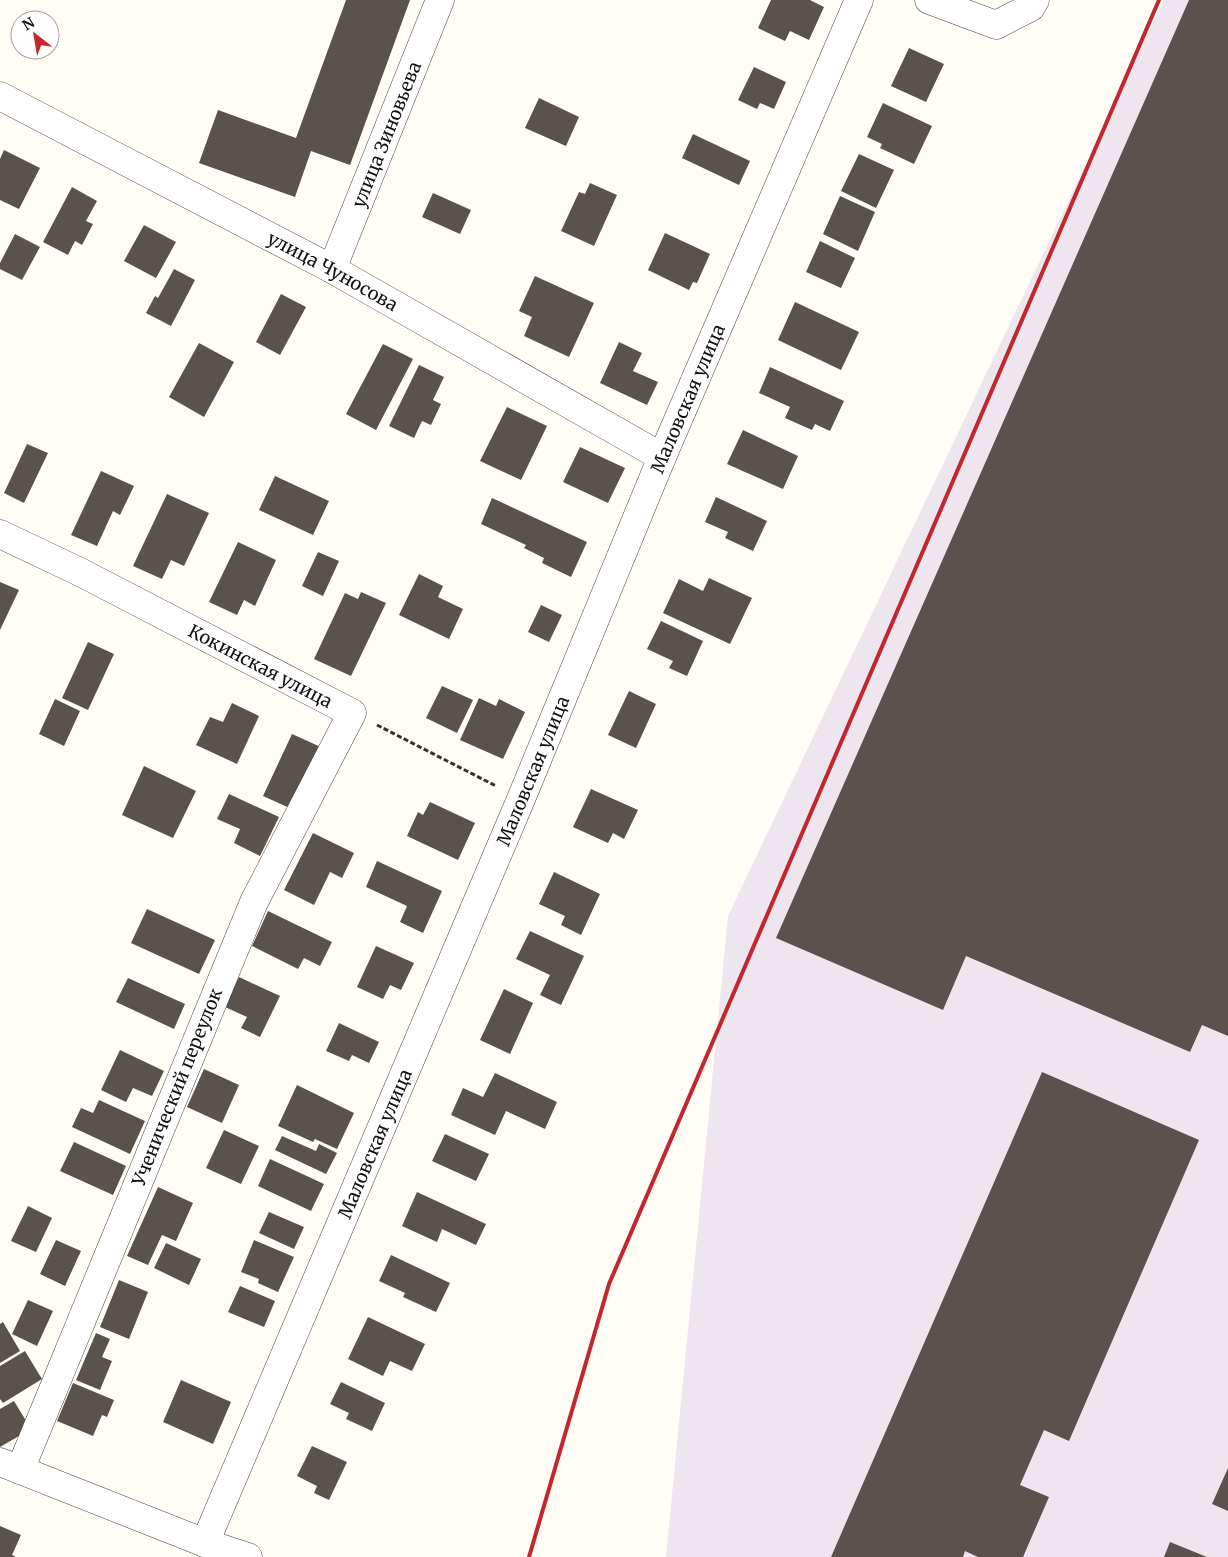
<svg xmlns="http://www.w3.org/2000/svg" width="1228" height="1557" font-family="Merriweather,serif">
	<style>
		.industrial { fill: #eee6ef }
		.building { fill: #5a524d }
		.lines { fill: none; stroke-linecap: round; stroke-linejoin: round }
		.minor-casing { stroke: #444; stroke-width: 29 }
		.path { stroke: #333; stroke-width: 3; stroke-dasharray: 5 2.5; stroke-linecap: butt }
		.minor { stroke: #fff; stroke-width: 28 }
		.rail { stroke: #c4262e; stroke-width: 4 }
		.labels { text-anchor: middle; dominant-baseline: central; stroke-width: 5; stroke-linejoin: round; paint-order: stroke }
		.street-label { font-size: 18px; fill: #111; stroke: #fff }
	</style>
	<rect width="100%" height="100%" fill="#fffdf5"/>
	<path class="industrial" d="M1164,0H1228V1557H666L728,916Z"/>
	<path class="building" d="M346,0H410L350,165L311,151L295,197L199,163L218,110L296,138Z
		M771,0H810L824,7L809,40L790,31L785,41L758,28Z
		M1189,0H1228V1036L1202,1025L1190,1052L966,956L943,1010L776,938Z
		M909,48L944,64L926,102L891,86Z
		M754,67L786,82L774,109L760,103L757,109L738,100Z
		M539,98L579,117L566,146L525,128Z
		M883,103L932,126L914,164L880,148L882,144L867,137Z
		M693,134L750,161L739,185L682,158Z
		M4,150L40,168L19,209L0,200V159Z
		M859,154L894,170L876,208L841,191Z
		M590,183L617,195L594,246L561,231L579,192L585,194Z
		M72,187L97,201L86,221L93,224L82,245L75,241L68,255L43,242Z
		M433,193L471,210L460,234L422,217Z
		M840,196L875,212L858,251L823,234Z
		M144,225L176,242L156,278L124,261Z
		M665,233L710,254L697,283L693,282L689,290L648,270Z
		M15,234L40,247L22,280L0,269V263Z
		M820,241L855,258L841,288L806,272Z
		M174,269L195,280L171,326L146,313L155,296L158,298Z
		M535,276L594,303L569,357L524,336L532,317L519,311Z
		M281,294L306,307L280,355L256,342Z
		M795,302L859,332L841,370L778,340Z
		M619,342L642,353L633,371L658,382L647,405L600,383Z
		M199,343L234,362L204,417L169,397Z
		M383,344L413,359L376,430L346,414Z
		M419,365L444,377L433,400L441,404L431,425L422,421L414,438L389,426Z
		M770,367L844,401L830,431L815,424L812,430L785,418L790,407L759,393Z
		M507,407L547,426L521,480L480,461Z
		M743,430L798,456L783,489L727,464Z
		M27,444L48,453L24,503L4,493Z
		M580,447L625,468L608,503L563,482Z
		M101,471L134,486L120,515L113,511L97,546L71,535Z
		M275,476L329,501L313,535L259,510Z
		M167,494L209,513L184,566L171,560L162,579L133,566Z
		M716,497L767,521L753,551L725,538L728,532L705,522Z
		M492,498L587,542L571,577L542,563L544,558L524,548L526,545L481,524Z
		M238,542L276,560L255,606L244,600L237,615L209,602Z
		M318,552L339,561L323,596L302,586Z
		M419,574L443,586L438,597L463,609L449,639L399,615Z
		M709,578L752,598L730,644L663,613L679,579L703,591Z
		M0,582L19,590L0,630Z
		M361,592L386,603L351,676L314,659L345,593L358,599Z
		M541,605L562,615L549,642L528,632Z
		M661,621L703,641L687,676L669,668L673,661L647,649Z
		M88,642L114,654L88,710L62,698Z
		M442,686L473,700L457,733L426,718Z
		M629,691L656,704L636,748L608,735Z
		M479,698L496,706L499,699L525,712L503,759L460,740Z
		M55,699L80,711L64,746L39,734Z
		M232,703L259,716L237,764L196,745L210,717L223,722Z
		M292,734L323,748L294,810L263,796Z
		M144,766L196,791L173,838L122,815Z
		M591,789L638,810L624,839L613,833L608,843L573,827Z
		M229,794L279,817L260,856L234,843L240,829L217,819Z
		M430,802L475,823L458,860L407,836L418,812L423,815Z
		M313,833L354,853L342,878L330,872L314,905L284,890Z
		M377,861L442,891L423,933L400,922L407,906L366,887Z
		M554,872L600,894L581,935L561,925L565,916L539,904Z
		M147,909L215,940L199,974L131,943Z
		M268,911L332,942L320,966L304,958L298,969L252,946Z
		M530,931L584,956L561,1005L540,995L550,975L516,959Z
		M376,946L414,963L401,990L390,985L383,999L357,987Z
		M239,977L280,996L260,1037L241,1028L247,1017L225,1007Z
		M128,978L185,1004L174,1029L116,1002Z
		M504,989L533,1003L510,1054L480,1040Z
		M339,1023L379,1042L369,1063L352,1055L349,1061L326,1051Z
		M120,1050L164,1071L152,1096L133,1088L126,1102L101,1090Z
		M204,1069L239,1085L222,1123L187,1107Z
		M1042,1072L1199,1140L1069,1441L1044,1430L1020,1485L1049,1497L1023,1557H978L965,1551L963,1557H831Z
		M495,1073L557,1102L545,1129L506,1111L495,1135L451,1115L463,1088L483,1097Z
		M297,1085L354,1113L337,1149L315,1139L313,1142L278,1126Z
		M99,1100L145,1121L130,1154L72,1127L81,1108L93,1113Z
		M224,1130L259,1146L241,1184L206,1168Z
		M445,1134L489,1154L476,1181L432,1161Z
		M282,1136L316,1151L319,1144L337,1153L326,1174L275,1150Z
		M74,1142L126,1166L113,1195L60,1171Z
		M270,1159L324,1184L311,1211L258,1186Z
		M158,1187L193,1203L176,1241L162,1235L148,1265L127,1256Z
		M417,1192L486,1224L476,1245L442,1229L437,1242L402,1226Z
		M28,1206L52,1218L36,1252L11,1241Z
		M269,1212L304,1227L294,1249L259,1233Z
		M56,1240L81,1251L65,1286L40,1274Z
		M254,1240L294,1257L278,1292L258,1283L259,1279L241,1272Z
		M166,1243L201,1259L189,1285L154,1268Z
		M391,1255L450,1283L436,1312L403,1297L405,1293L379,1281Z
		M119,1280L148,1292L129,1339L100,1327Z
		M240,1286L275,1301L264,1327L228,1312Z
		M28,1300L53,1311L37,1346L12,1334Z
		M368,1317L425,1344L412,1371L390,1361L383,1376L348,1359Z
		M3,1322L20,1351L0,1363V1324Z
		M96,1333L110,1339L102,1357L112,1361L100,1390L76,1380Z
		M25,1351L42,1379L3,1403L0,1399V1366Z
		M181,1380L231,1402L213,1444L163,1422Z
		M341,1382L385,1403L372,1431L346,1419L349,1413L330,1404Z
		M73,1383L114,1400L107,1417L102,1415L93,1436L57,1421Z
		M14,1401L31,1429L0,1447V1409Z
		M312,1446L347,1462L329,1500L314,1493L317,1486L297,1476Z
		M1228,1468V1511L1212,1504Z
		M0,1526L21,1535L12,1555L16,1557H0Z
		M1170,1542L1207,1557H1164Z"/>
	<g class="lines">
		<g class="minor-casing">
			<g id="minor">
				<path d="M929,0L996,25L1031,7L1035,0"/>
				<path id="s1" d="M0,96L332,269L662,457"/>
				<path id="s2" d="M332,269L440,0"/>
				<path id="s3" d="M0,534L80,572L352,713L254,902L20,1470"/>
				<path d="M0,1462L205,1543L248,1557"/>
				<path id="s4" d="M205,1543L521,799L662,457L859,0"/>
			</g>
		</g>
		<path class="path" d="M377,725L496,786"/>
		<use href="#minor" class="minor"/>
		<path class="rail" d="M529,1557L609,1284L1159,0"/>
	</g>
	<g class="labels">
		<g class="street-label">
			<text stroke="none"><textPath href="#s2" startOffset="145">улица Зиновьева</textPath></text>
			<text stroke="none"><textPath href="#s1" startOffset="376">улица Чуносова</textPath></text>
			<text stroke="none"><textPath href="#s4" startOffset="1242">Маловская улица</textPath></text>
			<text stroke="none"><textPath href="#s3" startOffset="292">Кокинская улица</textPath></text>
			<text stroke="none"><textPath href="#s4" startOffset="839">Маловская улица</textPath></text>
			<text transform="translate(177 1087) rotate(-68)">Ученический переулок</text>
			<text stroke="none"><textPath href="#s4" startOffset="434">Маловская улица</textPath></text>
		</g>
	</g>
	<g transform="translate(35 35) rotate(329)"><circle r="24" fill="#ffffff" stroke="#a0a0a0"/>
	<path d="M0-4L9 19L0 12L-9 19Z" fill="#c4262e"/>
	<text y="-8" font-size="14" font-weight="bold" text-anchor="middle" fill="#111111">N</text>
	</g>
</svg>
